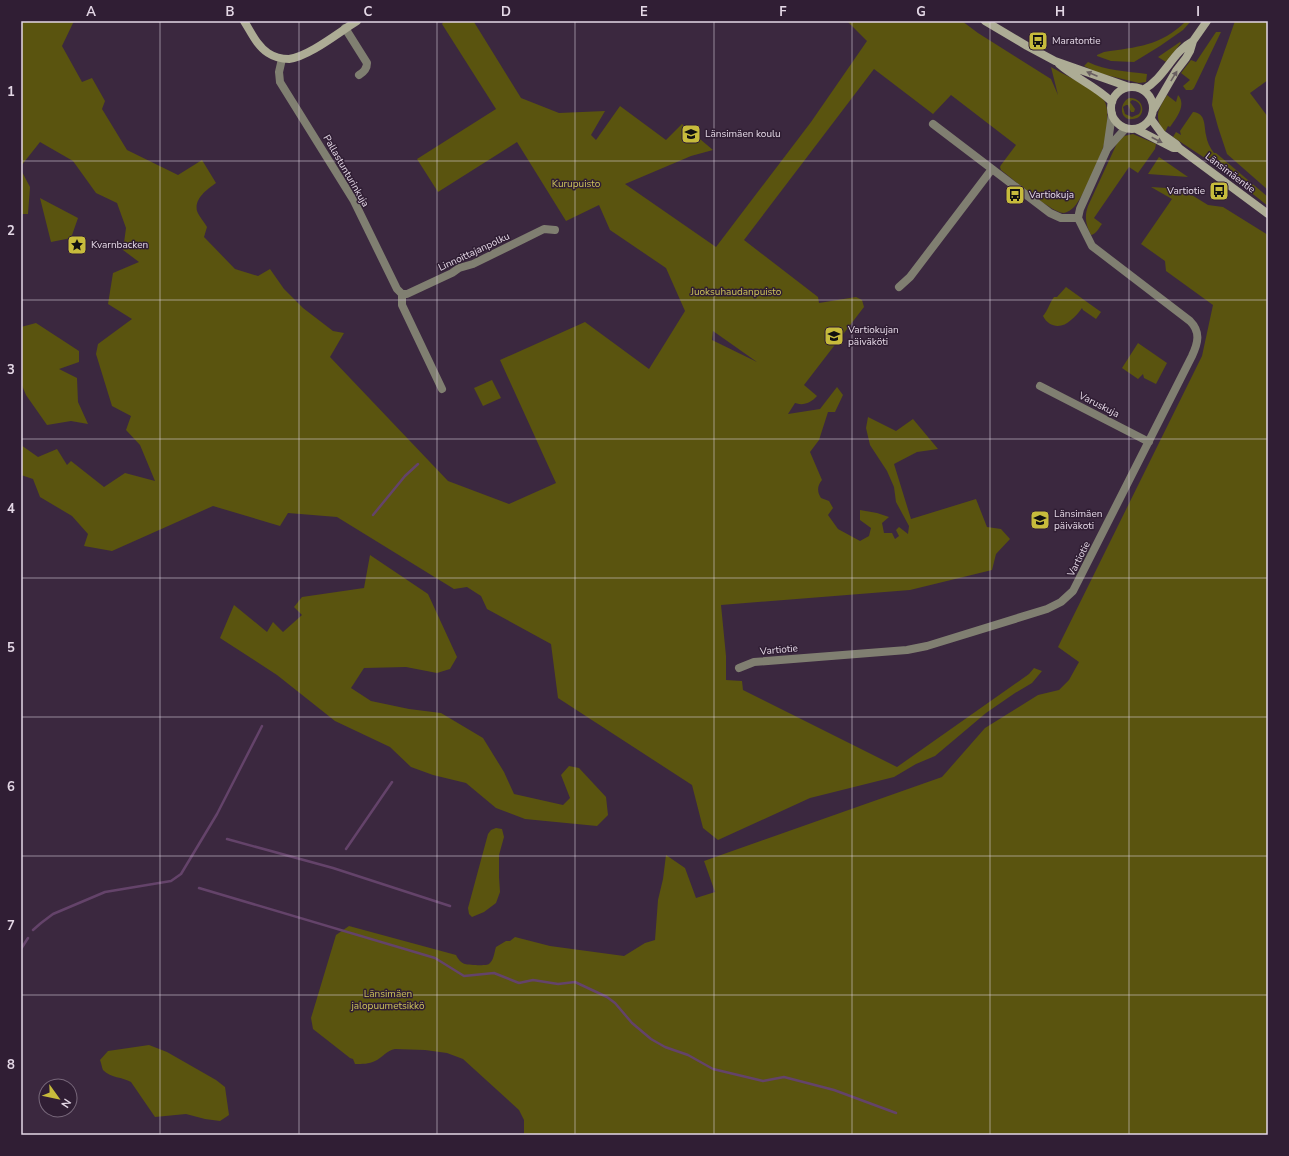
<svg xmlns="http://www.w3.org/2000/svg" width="1289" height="1156" font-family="'Nunito Sans',sans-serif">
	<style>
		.green { fill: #5a540f; fill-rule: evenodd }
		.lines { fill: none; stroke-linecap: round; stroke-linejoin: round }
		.stream { stroke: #64436a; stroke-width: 2.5 }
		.street { stroke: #807f71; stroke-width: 8 }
		.secondary { stroke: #adac95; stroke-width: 8 }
		.oneway { fill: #685e60 }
		.grid { fill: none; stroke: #e4d8e6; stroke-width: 1; stroke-opacity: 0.55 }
		.labels { text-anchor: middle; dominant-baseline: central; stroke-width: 3; stroke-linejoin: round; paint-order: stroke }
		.poi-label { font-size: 10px; fill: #e4d8e6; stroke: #301e34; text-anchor: start }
		.street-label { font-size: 10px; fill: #e4d8e6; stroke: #301e34 }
		.park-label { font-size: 10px; fill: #ccc25a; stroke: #301e34 }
		.neatline { fill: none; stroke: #e4d8e6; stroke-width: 1.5 }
		.grid-label { font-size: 13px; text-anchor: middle; font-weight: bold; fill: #e4d8e6 }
	</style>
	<rect width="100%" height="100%" fill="#3b283f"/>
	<path class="green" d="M21,21H74L62,46L82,82L92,78L105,101L102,109L127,150L178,175L202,160L216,183C208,189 194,198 197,211C199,216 204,222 207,227L204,237L235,269L258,276L270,269L284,289L303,308L333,331L344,333L330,357L448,481L509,504L556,483L500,360L585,322L649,369L685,311L666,268L610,230L599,205L566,221L517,142L438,192L417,159L496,109L442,24L444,21H472L474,22L521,98L559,113L605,111L591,135L596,140L620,106L666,140L682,124L713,150L691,156L625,184L716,247L811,122L867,41L847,21H962L978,33L1051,79L1058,95L1051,67C1063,74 1099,91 1105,102C1109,110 1107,132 1105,141C1102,154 1083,198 1074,207C1071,210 1068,212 1064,213C1051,213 1013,179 1001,170L1000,167L1001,165L1016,145L951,95L933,114L874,69L744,240L818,297L819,303L856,297L862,300L864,307L804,385L817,396C811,403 803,406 795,403L788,414L820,409L837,387L843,395L835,412H828L819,440L810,452L822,480C817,486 817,492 821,498L829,501L833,508L828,515L838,529L860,541L869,536L871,528L860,520V510L877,513L889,517L882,523L884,533H892L895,539L899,536L896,530L899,527L908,534L909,526L896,502L894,487L887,471L870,445L866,428L868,417L896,431L913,419L938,449L917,452L894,464L911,519L976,499L987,527L1001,529L1010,539L996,554L992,570L910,590L721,605L726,656V680L742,681L743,690L897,767L1029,674L1034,668L1042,671L1032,683L1015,693L986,713L935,756L916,764L894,777L810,798L718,840L703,828L692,785L558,698L551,644L487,609L481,596L467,587L454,589L337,517L288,513L280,526L213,506L112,551L84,546L88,534L72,516L40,497L33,479L21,475V445L38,457L57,449L67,465L71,461L104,487L125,473L155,481L140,445L126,430L131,416L112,406L96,354L98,344L132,319L108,304L113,273L139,262L123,250L126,228L117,203L96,193L73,161L40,142L21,166ZM713,331L757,362L712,340Z
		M1186,21H1191L1183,30L1160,46L1134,62L1111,61L1097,56V55L1104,52C1137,47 1161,46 1186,21Z
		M1235,21H1268V80L1250,93L1268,117V190L1227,154L1218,127L1212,105L1215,78Z
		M1216,32H1221L1194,88L1192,90H1186L1183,86L1190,80L1181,73L1191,60L1196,62Z
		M1180,42L1181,43L1166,62L1158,57Z
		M1088,62C1106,71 1127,71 1147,74L1146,82L1139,83L1098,73L1084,66Z
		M1167,95L1176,102L1178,95C1187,105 1176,118 1170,127L1168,126L1165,132C1153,117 1158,110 1167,95Z
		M1129,98C1145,97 1147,118 1133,119C1120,121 1118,104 1129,98ZM1132,100C1140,101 1143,108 1139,114L1132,117L1125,114L1123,107L1126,105H1128L1131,112H1134L1135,109L1130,102Z
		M1193,112C1206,113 1204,126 1206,135C1207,142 1210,148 1214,153H1216L1268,197V206L1220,168L1173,137L1176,132L1181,135L1180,131Z
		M1133,134L1156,144L1155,149L1138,173L1129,167L1094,218L1102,224C1099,228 1096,234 1091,235C1086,225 1084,217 1088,206L1118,141L1124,136Z
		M1159,157L1188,177L1148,174Z
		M21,170L30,187L28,214H21Z
		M1151,187L1182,189L1208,205L1223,207L1268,235V1135H524V1120L519,1110L463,1059L447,1053L425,1050L395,1049C387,1050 382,1058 375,1061C369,1064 362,1064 355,1064L353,1059L350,1058L313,1029L311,1018L336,935L349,926L456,955C458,959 461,963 465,964C469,965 487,966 489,964C494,960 494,953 496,947L506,941H510L515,937L550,946L624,956L645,943L655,940L658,900L663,879L666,855L685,868L696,898L715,892L704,861L942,777L985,728L1038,695L1059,690L1069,680L1079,662L1058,647L1202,356L1213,305L1166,271L1165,261L1141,244L1172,199Z
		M40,198L78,218L71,238L51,242Z
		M1066,287L1101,312L1096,319L1083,310L1082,308C1079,312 1075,317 1071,320C1062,329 1049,328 1043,316C1048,310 1049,304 1054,297H1057Z
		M36,323L79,351V362L59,369L77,378L78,402L88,424L71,421L47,425L26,395L21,383V327Z
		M1138,343L1167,363L1156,384L1144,378L1143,374L1138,379L1122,368Z
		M492,380L501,398L483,406L474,388Z
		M370,555L428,594L457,657L450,669L437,673L406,667L364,668L351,688L371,701L409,709L441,713L483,738L504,772L514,794L563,805L570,798L561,775L569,766L579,768L606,797L608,815L597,826L525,819L496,808L466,783L433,775L411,767L390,747L335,721L277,675L220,638L234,605L267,632L273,622L283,632L302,615L294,607L302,597L364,588Z
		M496,828L502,829L504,837L499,855V877L500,892L496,903L484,912L472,917L469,914L468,908L488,834L491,830Z
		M149,1045L167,1052L216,1080L225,1087L229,1115L220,1121L205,1119L186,1114L155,1117L131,1082C123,1077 110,1078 103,1070C102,1068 101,1062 100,1060L108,1051Z"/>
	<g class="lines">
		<path class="stream" d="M373,515L405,476L418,464
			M227,839L333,868L450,906
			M346,849L392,782
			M199,888L435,958L464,976L494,973L519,983L533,980L558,984L575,982L607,997L615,1003L632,1023L651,1039L665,1047L688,1055L713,1069L763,1081L784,1077L834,1090L896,1113
			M33,930L41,923L53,914L105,892L171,881L181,874L217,814L262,726
			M21,949L28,938"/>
		<path class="street" d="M345,28L367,63C367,69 364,72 359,75
			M282,59L279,72L280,82L354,201L397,289L402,294
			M933,124L1050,213L1061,218H1078
			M1107,149L1125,129
			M899,287L910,277L992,169
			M402,294H407L452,273L459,268L473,264L544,229L555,230
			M402,294V305L442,389
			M1040,386L1149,442
			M739,668L754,662L907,650L927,646L1047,609L1061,602L1073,591L1192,356C1198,343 1201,332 1190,321L1092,246L1078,218L1080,209L1107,149L1112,114"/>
		<path class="secondary" d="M244,21C251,32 257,46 268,53C274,57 282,59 289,59C310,56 339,32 357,21
			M985,21L1027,46L1055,61L1129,87
			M1059,64C1075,78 1096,86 1112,102
			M1111 108a21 21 0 1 1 42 0a21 21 0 1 1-42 0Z
			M1143,90C1165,78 1172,52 1193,41
			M1154,109L1176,71L1186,58L1190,51L1193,41L1207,21
			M1151,119L1162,134L1176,144L1179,148L1268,214
			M1136,129L1173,148H1179"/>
	</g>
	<defs><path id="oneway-solid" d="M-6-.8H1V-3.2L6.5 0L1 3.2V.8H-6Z"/></defs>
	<g class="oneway">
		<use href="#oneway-solid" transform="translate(1092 74) rotate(-157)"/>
		<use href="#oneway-solid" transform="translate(1174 76) rotate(-58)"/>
		<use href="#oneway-solid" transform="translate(1157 140) rotate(27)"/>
	</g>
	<path class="grid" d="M160,21V1135M299,21V1135M437,21V1135M575,21V1135M714,21V1135M852,21V1135M990,21V1135M1129,21V1135M21,161H1268M21,300H1268M21,439H1268M21,578H1268M21,717H1268M21,856H1268M21,995H1268"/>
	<defs>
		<g id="bus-square" transform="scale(1)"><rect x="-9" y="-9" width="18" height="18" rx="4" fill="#c7bb3c" stroke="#301e34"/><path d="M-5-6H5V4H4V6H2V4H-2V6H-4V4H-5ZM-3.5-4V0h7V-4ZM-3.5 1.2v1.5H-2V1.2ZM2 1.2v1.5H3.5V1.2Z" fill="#111"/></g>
		<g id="school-square" transform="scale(1)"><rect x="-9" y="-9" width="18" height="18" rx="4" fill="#c7bb3c" stroke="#301e34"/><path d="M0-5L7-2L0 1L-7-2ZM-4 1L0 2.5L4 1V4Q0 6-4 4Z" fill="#111"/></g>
		<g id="sight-square" transform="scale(1)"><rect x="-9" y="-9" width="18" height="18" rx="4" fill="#c7bb3c" stroke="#301e34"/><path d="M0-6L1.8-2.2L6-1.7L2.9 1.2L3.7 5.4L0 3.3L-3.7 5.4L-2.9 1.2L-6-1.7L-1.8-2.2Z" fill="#111"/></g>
	</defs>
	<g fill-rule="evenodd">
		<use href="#bus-square" x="1038" y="41"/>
		<use href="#school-square" x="691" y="134"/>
		<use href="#bus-square" x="1219" y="191"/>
		<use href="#bus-square" x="1015" y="195"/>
		<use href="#sight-square" x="77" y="245"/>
		<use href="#school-square" x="834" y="336"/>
		<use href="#school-square" x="1040" y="520"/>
	</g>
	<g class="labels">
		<g class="poi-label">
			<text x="1052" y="41">Maratontie</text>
			<text x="705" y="134">Länsimäen koulu</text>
			<text x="1205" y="191" text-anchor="end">Vartiotie</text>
			<text x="1029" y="195">Vartiokuja</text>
			<text x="91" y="245">Kvarnbacken</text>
			<text x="848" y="330">Vartiokujan<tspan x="848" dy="12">päiväköti</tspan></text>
			<text x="1054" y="514">Länsimäen<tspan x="1054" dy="12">päiväkoti</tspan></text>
		</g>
		<g class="street-label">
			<text transform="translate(346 171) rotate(60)">Pallastunturinkuja</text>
			<text transform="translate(1230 173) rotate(37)">Länsimäentie</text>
			<text transform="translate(474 252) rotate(-25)">Linnoittajanpolku</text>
			<text transform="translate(1099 405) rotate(27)">Varuskuja</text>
			<text transform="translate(1079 559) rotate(-63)">Vartiotie</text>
			<text transform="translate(779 650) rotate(-5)">Vartiotie</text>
		</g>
		<g class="park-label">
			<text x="576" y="184">Kurupuisto</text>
			<text x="736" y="292">Juoksuhaudanpuisto</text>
			<text x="388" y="994">Länsimäen<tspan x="388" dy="12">jalopuumetsikkö</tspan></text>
		</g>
	</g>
	<rect width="1289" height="1156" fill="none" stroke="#301e34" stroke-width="44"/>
	<g transform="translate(58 1098) rotate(123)"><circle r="19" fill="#301e34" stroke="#78687b"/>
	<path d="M0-3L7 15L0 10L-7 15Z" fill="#c7bb3c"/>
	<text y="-6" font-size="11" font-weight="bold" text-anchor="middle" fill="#e4d8e6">N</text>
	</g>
	<rect x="22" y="22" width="1245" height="1112" class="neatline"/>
	<g class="grid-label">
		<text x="91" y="16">A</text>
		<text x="230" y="16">B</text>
		<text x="368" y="16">C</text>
		<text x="506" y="16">D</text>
		<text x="644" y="16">E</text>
		<text x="783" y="16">F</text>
		<text x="921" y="16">G</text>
		<text x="1060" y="16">H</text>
		<text x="1198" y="16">I</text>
		<text x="11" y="96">1</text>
		<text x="11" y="235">2</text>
		<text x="11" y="374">3</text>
		<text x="11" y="513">4</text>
		<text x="11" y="652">5</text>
		<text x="11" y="791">6</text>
		<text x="11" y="930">7</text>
		<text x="11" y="1069">8</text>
	</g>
</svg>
